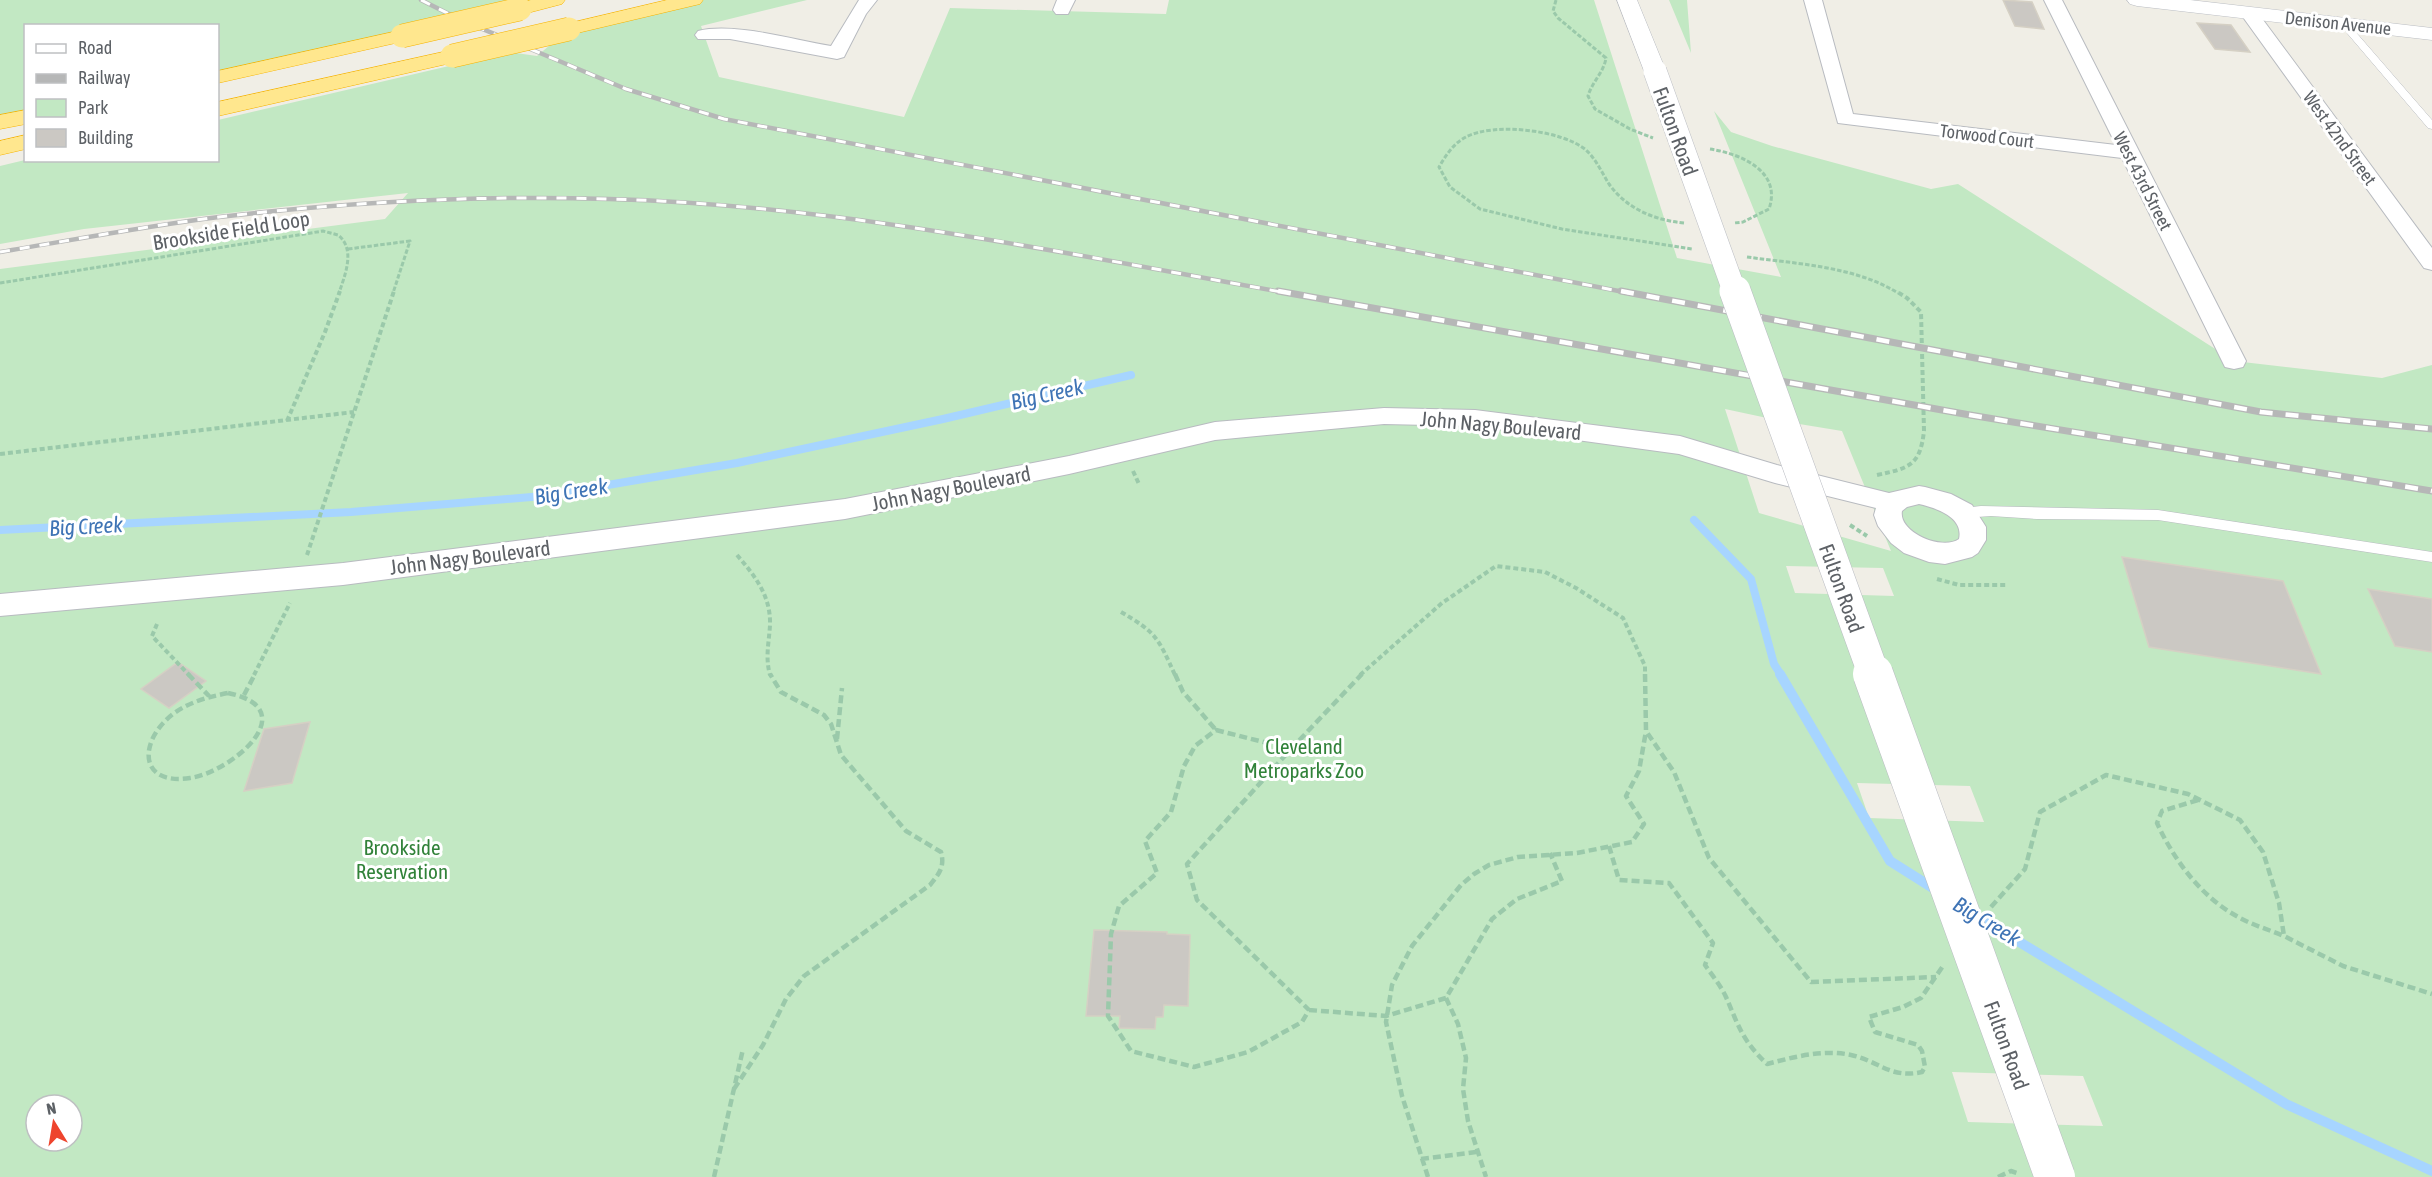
<svg xmlns="http://www.w3.org/2000/svg" width="2432" height="1177" font-family="'Asap Condensed',sans-serif">
	<style>
		.green { fill: #c2e8c3; fill-rule: evenodd }
		.lines { fill: none; stroke-linecap: round; stroke-linejoin: round }
		.stream-far1 { stroke: #a7d5ff; stroke-width: 8 }
		.stream { stroke: #a7d5ff; stroke-width: 10 }
		.building { fill: #cbc8c3; stroke: #d5d0c4; stroke-width: 1.5 }
		.lane-casing { stroke: #b8bbc0; stroke-width: 1 }
		.street-casing { stroke: #b8bbc0; stroke-width: 2 }
		.secondary-casing { stroke: #b9bcc2; stroke-width: 1 }
		.highway-casing { stroke: #f6b300; stroke-width: 1 }
		.path-far2 { stroke: #9ac9aa; stroke-width: 3; stroke-dasharray: 4.5 2; stroke-linecap: butt }
		.path-far1 { stroke: #9ac9aa; stroke-width: 4; stroke-dasharray: 5 3; stroke-linecap: butt }
		.path { stroke: #9ac9aa; stroke-width: 4.5; stroke-dasharray: 8 4; stroke-linecap: butt }
		.lane { fill: #fff; fill-rule: evenodd }
		.street { fill: #fff; fill-rule: evenodd }
		.secondary { fill: #fff; fill-rule: evenodd }
		.highway { fill: #ffe78e; fill-rule: evenodd }
		.rail-far1-casing { stroke: #b6b7b7; stroke-width: 4.5 }
		.rail-casing { stroke: #b6b7b7; stroke-width: 7 }
		.rail-far1 { stroke: #fff; stroke-width: 3; stroke-dasharray: 10; stroke-linecap: butt }
		.rail { stroke: #fff; stroke-width: 4.5; stroke-dasharray: 13; stroke-linecap: butt }
		.secondary-bridge-far2-casing { stroke: #b9bcc2; stroke-width: 24; stroke-linecap: butt }
		.secondary-bridge-far1-casing { stroke: #b9bcc2; stroke-width: 32; stroke-linecap: butt }
		.secondary-bridge-casing { stroke: #b9bcc2; stroke-width: 41; stroke-linecap: butt }
		.highway-bridge-casing { stroke: #f6b300; stroke-width: 24; stroke-linecap: butt }
		.secondary-bridge-far2 { stroke: #fff; stroke-width: 23 }
		.secondary-bridge-far1 { stroke: #fff; stroke-width: 31 }
		.secondary-bridge { stroke: #fff; stroke-width: 40 }
		.highway-bridge { stroke: #ffe78e; stroke-width: 23 }
		.labels { text-anchor: middle; dominant-baseline: central; stroke-width: 6; stroke-linejoin: round; paint-order: stroke }
		.far-street-label { font-size: 18px; fill: #5d6166; stroke: #fff }
		.street-label { font-size: 21px; fill: #5d6166; stroke: #fff }
		.park-label { font-size: 21px; fill: #318239; stroke: #fff }
		.water-label { font-size: 22px; font-style: italic; fill: #3f74b5; stroke: #fff }
	</style>
	<rect width="100%" height="100%" fill="#f0eee6"/>
	<path class="green" d="M0,0H536L218,76V26H26L25,117L0,122Z
		M693,0H807L701,26L719,77L904,117L950,8L1166,14L1169,0H1594L1677,258L1781,277L1714,111L1731,132L1772,146L1931,189L1958,184L2234,361L2382,378L2432,365V1177H0V269L385,219L408,193L84,229L0,244V166L25,160H218V120L509,52L537,56L569,29ZM1725,409L1781,421L1842,431L1891,551L1759,513ZM1786,566L1883,568L1894,596L1795,593ZM1857,783L1970,786L1984,822L1869,818ZM1952,1072L2083,1076L2103,1126L1968,1122ZM36,1105H72V1141H36Z
		M1669,0H1687L1691,53Z"/>
	<g class="lines">
		<path class="stream-far1" d="M1694,520L1751,579L1774,664L1781,675
			M0,530L351,512L543,496L737,463L943,419L1131,375"/>
		<path class="stream" d="M1780,674L1890,861L1936,890
			M1975,915L2286,1104L2432,1171"/>
	</g>
	<path class="building" d="M2003,0L2032,2L2044,29L2015,26Z
		M2197,23L2231,25L2250,52L2215,49Z
		M2122,557L2283,581L2321,674L2149,647Z
		M2368,589L2432,599V652L2395,646Z
		M178,662L206,681L169,708L141,689Z
		M310,722L292,783L244,791L264,729Z
		M1094,930L1167,932V934L1190,935L1188,1006L1164,1005L1163,1017H1156L1155,1029L1119,1028L1120,1016H1086Z"/>
	<g class="lines">
		<g class="lane-casing">
			<path id="lane" d="M2341,22H2347L2432,120V129L2428,128L2341,26Z
				M1981,506L2158,510L2432,552V562L2158,520L2037,519L1991,516L1963,518L1956,513L1963,508Z"/>
		</g>
		<g class="street-casing">
			<path id="street" d="M859,0H877L866,14L846,53L844,57L837,59L730,39H698L695,35L698,31C734,22 794,40 831,46Z
				M1057,0H1075L1068,14H1056L1053,10Z
				M1804,0H1822L1853,114L2116,145L2044,0H2062L2246,361L2243,367L2234,369L2225,367L2222,361L2122,158L1838,123Z
				M2249,8L2255,9L2432,248V270L2424,268L2240,13L2243,9Z
				M1384,408L1475,410L1680,436L1777,465L1889,493L1919,486L1925,487L1951,494L1972,505L1986,527V540L1978,553L1972,557L1945,564L1929,562L1904,553L1891,543L1878,526L1874,515L1876,508L1775,483L1679,454L1475,426L1384,424L1215,440L1069,474L845,519L343,585L0,616V594L343,563L845,499L1069,456L1215,422ZM1919,504C1936,508 1964,517 1959,539C1942,551 1898,532 1902,511L1907,507Z"/>
		</g>
		<g class="secondary-casing">
			<path id="secondary" d="M1617,0H1637L1666,71L1663,76L1655,78L1647,76L1644,71Z
				M2127,0H2190L2432,28V40L2137,6L2130,4Z"/>
		</g>
		<g class="highway-casing">
			<path id="highway" d="M531,0H565L562,4L520,15L513,13L510,9L513,5Z
				M667,0H703L700,4L569,35L562,33L559,29L562,25Z
				M402,30L409,32L413,36L409,40L218,83V71Z
				M452,50L460,51L463,56L460,61L218,116V102Z
				M26,110V124L0,129V115Z
				M26,135V149L0,155V141Z"/>
		</g>
		<path class="path-far2" d="M1556,0L1553,11L1558,18L1606,58C1604,72 1592,82 1588,96L1595,109L1630,129L1653,138
			M1710,149C1741,154 1782,171 1769,209L1743,222L1734,223
			M1684,223C1654,220 1627,209 1609,184C1602,173 1596,159 1586,150C1562,130 1494,122 1466,137C1454,143 1446,155 1439,167L1450,187L1480,209L1562,229L1692,249
			M348,249L410,241L393,293
			M1747,257C1797,264 1854,266 1898,293
			M0,283L323,231L338,235C356,249 345,275 339,293"/>
		<path class="path-far1" d="M287,421L325,332L340,291
			M0,454L354,412
			M1133,471L1139,484
			M1877,475C1909,468 1920,466 1924,431L1921,312L1907,298L1896,291
			M1850,525L1867,536
			M307,555L394,291
			M737,555C755,576 771,596 770,625C769,643 765,657 770,675
			M1937,579L1959,585H2008
			M1121,612C1157,633 1158,638 1175,675
			M157,624L152,636L189,675
			M254,675L290,603
			M1360,675L1442,603L1496,566L1545,572L1576,588L1623,618L1645,666V675"/>
		<path class="path" d="M188,674L209,696
			M1175,674L1183,692L1216,730
			M1645,674L1646,731L1674,772L1709,858L1811,982L1936,977
			M228,693C306,709 232,772 190,778C137,786 139,740 173,714C189,702 208,697 228,693Z
			M244,695L255,674
			M1216,730L1291,749L1187,864L1197,900L1309,1010L1302,1022L1248,1052L1194,1067L1131,1051L1108,1016L1111,934L1119,906L1157,873L1145,841L1171,812L1184,766L1195,746Z
			M837,739L842,688
			M1291,749L1362,674
			M2198,800L2162,811L2157,823C2173,858 2199,894 2233,914C2249,924 2267,929 2284,936
			M1609,846L1619,880L1669,883L1713,943L1705,965C1712,975 1721,986 1726,997C1739,1027 1742,1040 1767,1064C1794,1057 1823,1049 1851,1055C1879,1061 1890,1079 1922,1072L1925,1067L1922,1051L1918,1045L1875,1032L1869,1017L1903,1007L1921,998L1943,966
			M1991,907L2025,869L2040,812L2106,775L2188,794L2240,820L2263,852L2279,903L2284,936L2343,966L2432,994
			M1446,998L1458,1024L1466,1058L1463,1089L1468,1121L1486,1177
			M1309,1010L1386,1016L1446,998L1492,919L1517,899L1562,881L1550,853
			M734,1089L763,1045L786,999L804,976L930,885C939,874 945,867 941,852L906,831L841,755L831,724L824,715L781,692L770,674
			M1421,1159L1476,1152
			M714,1177L743,1049
			M1428,1177L1402,1096L1386,1022L1392,985L1412,946L1461,885L1474,874L1489,865L1518,857L1577,853L1632,842L1644,824L1626,796L1639,771L1646,731
			M1998,1177L2011,1171L2020,1174"/>
		<use href="#lane" class="lane"/>
		<use href="#street" class="street"/>
		<use href="#secondary" class="secondary"/>
		<use href="#highway" class="highway"/>
		<g class="rail-far1-casing">
			<path id="rail-far1" d="M421,0L461,20L626,89L724,119L1629,293
				M0,252C73,240 146,226 219,217C348,202 479,195 609,199C837,205 1063,253 1287,293"/>
		</g>
		<g class="rail-casing">
			<path id="rail" d="M1278,291L1970,415L2432,491
				M1621,291L2261,412L2432,429"/>
		</g>
		<use href="#rail-far1" class="rail-far1"/>
		<use href="#rail" class="rail"/>
		<g class="secondary-bridge-far2-casing">
			<path id="secondary-bridge-far2" d="M1655,71L1735,293"/>
		</g>
		<g class="secondary-bridge-far1-casing">
			<path id="secondary-bridge-far1" d="M1735,291L1874,675"/>
		</g>
		<g class="secondary-bridge-casing">
			<path id="secondary-bridge" d="M1873,674L2055,1177"/>
		</g>
		<g class="highway-bridge-casing">
			<path id="highway-bridge" d="M402,36L520,9
				M452,56L569,29"/>
		</g>
		<use href="#secondary-bridge-far2" class="secondary-bridge-far2"/>
		<use href="#secondary-bridge-far1" class="secondary-bridge-far1"/>
		<use href="#secondary-bridge" class="secondary-bridge"/>
		<use href="#highway-bridge" class="highway-bridge"/>
	</g>
	<g class="labels">
		<g class="far-street-label">
			<text transform="translate(2338 23) rotate(6)">Denison Avenue</text>
			<text transform="translate(1987 136) rotate(7)">Torwood Court</text>
			<text transform="translate(2340 138) rotate(54)">West 42nd Street</text>
			<text transform="translate(2143 181) rotate(63)">West 43rd Street</text>
		</g>
		<g class="street-label">
			<text transform="translate(1676 131) rotate(70)">Fulton Road</text>
			<text transform="translate(231 230) rotate(-9)">Brookside Field Loop</text>
			<text transform="translate(1501 425) rotate(5)">John Nagy Boulevard</text>
			<text transform="translate(951 488) rotate(-11)">John Nagy Boulevard</text>
			<text transform="translate(470 557) rotate(-7)">John Nagy Boulevard</text>
			<text transform="translate(1842 588) rotate(70)">Fulton Road</text>
			<text transform="translate(2007 1045) rotate(70)">Fulton Road</text>
		</g>
		<g class="park-label">
			<text x="1304" y="746">Cleveland<tspan x="1304" dy="24">Metroparks Zoo</tspan></text>
			<text x="402" y="847">Brookside<tspan x="402" dy="24">Reservation</tspan></text>
		</g>
		<g class="water-label">
			<text transform="translate(1047 394) rotate(-13)">Big Creek</text>
			<text transform="translate(571 491) rotate(-9)">Big Creek</text>
			<text transform="translate(86 526) rotate(-3)">Big Creek</text>
			<text transform="translate(1987 921) rotate(31)">Big Creek</text>
		</g>
	</g>
	<rect x="24" y="24" width="195" height="138" fill="#ffffff" stroke="#bec0c2" stroke-width="1.5"/>
	<rect x="36" y="44" width="30" height="9" fill="#ffffff" stroke="#bec0c2" stroke-width="1.5"/>
	<text x="78" y="54" font-size="18" fill="#5d6166">Road</text>
	<rect x="36" y="74" width="30" height="9" fill="#b6b7b7" stroke="#bec0c2" stroke-width="1.5"/>
	<text x="78" y="84" font-size="18" fill="#5d6166">Railway</text>
	<rect x="36" y="99" width="30" height="18" fill="#c2e8c3" stroke="#bec0c2" stroke-width="1.5"/>
	<text x="78" y="114" font-size="18" fill="#5d6166">Park</text>
	<rect x="36" y="129" width="30" height="18" fill="#cbc8c3" stroke="#bec0c2" stroke-width="1.5"/>
	<text x="78" y="144" font-size="18" fill="#5d6166">Building</text>
	<g transform="translate(54 1123) rotate(349)"><circle r="28" fill="#ffffff" stroke="#bec0c2" stroke-width="1.5"/>
	<path d="M0-4.5L10 22L0 15L-10 22Z" fill="#ee442d"/>
	<text y="-9" font-size="16" font-weight="bold" text-anchor="middle" fill="#5d6166">N</text>
	</g>
</svg>
